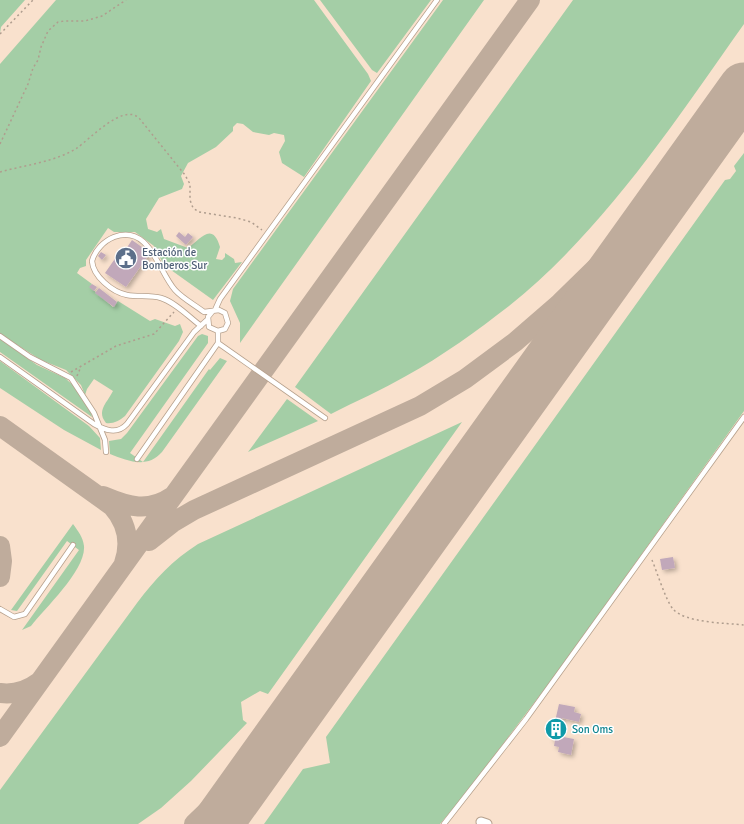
<svg xmlns="http://www.w3.org/2000/svg" width="744" height="824" font-family="Signika,sans-serif">
	<style>
		.green { fill: #a4cea6 }
		.lines { fill: none; stroke-linecap: round; stroke-linejoin: round }
		.taxiway { stroke: #bfac9c; stroke-width: 20 }
		.runway { stroke: #bfac9c; stroke-width: 51 }
		.building { fill: #c1a8ba; filter: url(#shadow) }
		.service-casing { stroke: #b7a18d; stroke-width: 6 }
		.minor-casing { stroke: #b7a18d; stroke-width: 11 }
		.path { stroke: #af9d8e; stroke-width: 1.5; stroke-dasharray: 2 3; stroke-linecap: butt }
		.service { stroke: #fff; stroke-width: 4.5 }
		.minor { stroke: #fff; stroke-width: 9 }
		.labels { text-anchor: middle; dominant-baseline: central; stroke-width: 3; stroke-linejoin: round; paint-order: stroke }
		.service-label { font-size: 11px; fill: #4e5e75; stroke: #fff; text-anchor: start }
		.culture-label { font-size: 11px; fill: #0d838f; stroke: #fff; text-anchor: start }
	</style>
	<defs>
		<filter id="shadow"><feDropShadow dx="2.5" dy="2.5" stdDeviation="2" flood-color="#0004"/></filter>
	</defs>
	<rect width="100%" height="100%" fill="#f9e1cd"/>
	<path class="green" d="M0,0H25L1,27L0,33Z
		M56,0H314L368,74L371,81L304,177L282,163L279,152L285,141L284,135L274,133L269,135L253,132L243,124L237,123L233,127V131L216,147L188,163L181,176L184,184L182,189L159,198L146,219L148,229L157,232L161,229L164,239L188,248C199,241 212,220 220,247L216,259L222,260L225,257V253L234,259L235,263L242,262L213,300L164,265L154,246L135,232H114L108,228L86,260V266L80,268L77,273L92,284L90,287L113,307L118,301L150,321L155,319L175,326L180,324L183,332L179,341L125,416C119,421 113,424 106,423C96,411 107,403 113,391L94,379L87,389L85,395L81,385L66,370L41,360L0,334V64Z
		M320,0H431L377,73L372,70Z
		M443,0H484L240,343V323L230,301L233,289Z
		M573,0H744V24C674,123 604,230 509,306C478,330 441,357 406,376C382,390 356,401 331,414L295,387Z
		M744,153V411L556,674L462,798L440,824H264L303,769L330,763L326,737L725,180L730,179L736,171L734,166Z
		M202,334L208,336V343L130,453L143,462L209,369L210,370L220,358L227,361L162,452C147,469 128,461 110,454L109,441L121,439L127,433L198,336Z
		M0,339L37,365L65,378L75,387L91,412L92,417L0,352Z
		M0,361L89,426L100,438L101,450L64,430L0,388Z
		M287,399L318,421L248,452Z
		M462,422L268,694L260,691L241,702L243,720L247,723L191,781L161,808L138,824H0V790L137,603C155,579 173,560 198,544Z
		M73,524C78,531 83,537 84,546C86,570 45,608 31,626L22,630L79,550L67,541L17,611L11,610Z"/>
	<g class="lines">
		<path class="taxiway" d="M0,426L112,506C127,523 131,543 124,563
			M103,496C129,507 148,513 173,496
			M149,541L172,523L194,510L420,406L465,379L515,342L560,303L608,256L648,211L730,107
			M0,546L2,561L0,577
			M0,693C15,695 27,691 39,682
			M0,737L530,0
			M194,824L247,773L290,722"/>
		<path class="runway" d="M217,824L744,88"/>
	</g>
	<path class="building" d="M179,232L185,237L188,233L193,237L186,245L176,236Z
		M132,240L150,253L126,287L105,273L121,250L124,252Z
		M101,252L106,255L102,260L98,256Z
		M92,284L97,287L94,291L89,287Z
		M99,288L117,302L114,307L95,293Z
		M673,557L675,568L662,570L660,559Z
		M559,704L575,707L574,712L581,714L579,722L562,718L558,736L574,739L571,755L558,752L559,747L554,746L555,740L551,739Z"/>
	<g class="lines">
		<g class="service-casing">
			<path id="service" d="M215,310L220,299L437,0
				M201,326C189,317 175,302 161,298C150,295 138,297 127,295C112,292 93,276 92,261C95,250 104,241 114,237C150,224 158,271 175,290C182,298 195,305 204,312L219,310L225,313L228,323L225,329L218,331L209,327L208,317L212,312
				M0,336L30,357L71,378L94,413L105,440L106,452
				M218,343L325,418
				M0,357L94,424C105,430 117,435 127,424L194,332L207,320
				M137,459L218,343V331
				M0,609L14,617L25,614L73,545
				M444,824L526,719L744,417"/>
		</g>
		<g class="minor-casing">
			<path id="minor" d="M481,822L487,824"/>
		</g>
		<path class="path" d="M0,34L33,0
			M0,144L28,84L33,68L38,60L41,47L48,31L58,22L64,21H85L102,16L126,0
			M0,172C25,165 55,162 77,148C90,139 123,103 139,118L185,175L190,184V200L193,208L199,212L237,218L251,222L262,230
			M71,372L116,346L154,334L174,312
			M77,376L80,369
			M652,560C657,572 666,601 673,609C685,623 726,623 744,625"/>
		<use href="#service" class="service"/>
		<use href="#minor" class="minor"/>
	</g>
	<defs>
		<g id="civic-disc" transform="scale(1.15)"><circle r="9.5" fill="#5c6f8a" stroke="#fff"/><path d="M-.6-6.5H3V-4.5H.6V-3L4-1V1h2V6H-6V1h2V-1L-.6-3ZM-1.2 2.5V6h2.4V2.5Z" fill="#fff"/></g>
		<g id="building-disc" transform="scale(1.15)"><circle r="9.5" fill="#0f9aa8" stroke="#fff"/><path d="M-4-6H4V6H1V3H-1V6H-4ZM-2.5-4.3h1.7v1.8h-1.7ZM.8-4.3h1.7v1.8H.8ZM-2.5-1h1.7V.8h-1.7ZM.8-1h1.7V.8H.8Z" fill="#fff"/></g>
	</defs>
	<g fill-rule="evenodd">
		<use href="#civic-disc" x="126" y="258"/>
		<use href="#building-disc" x="556" y="729"/>
	</g>
	<g class="labels">
		<g class="service-label">
			<text x="142" y="252">Estación de<tspan x="142" dy="13">Bomberos Sur</tspan></text>
		</g>
		<g class="culture-label">
			<text x="572" y="729">Son Oms</text>
		</g>
	</g>
</svg>
